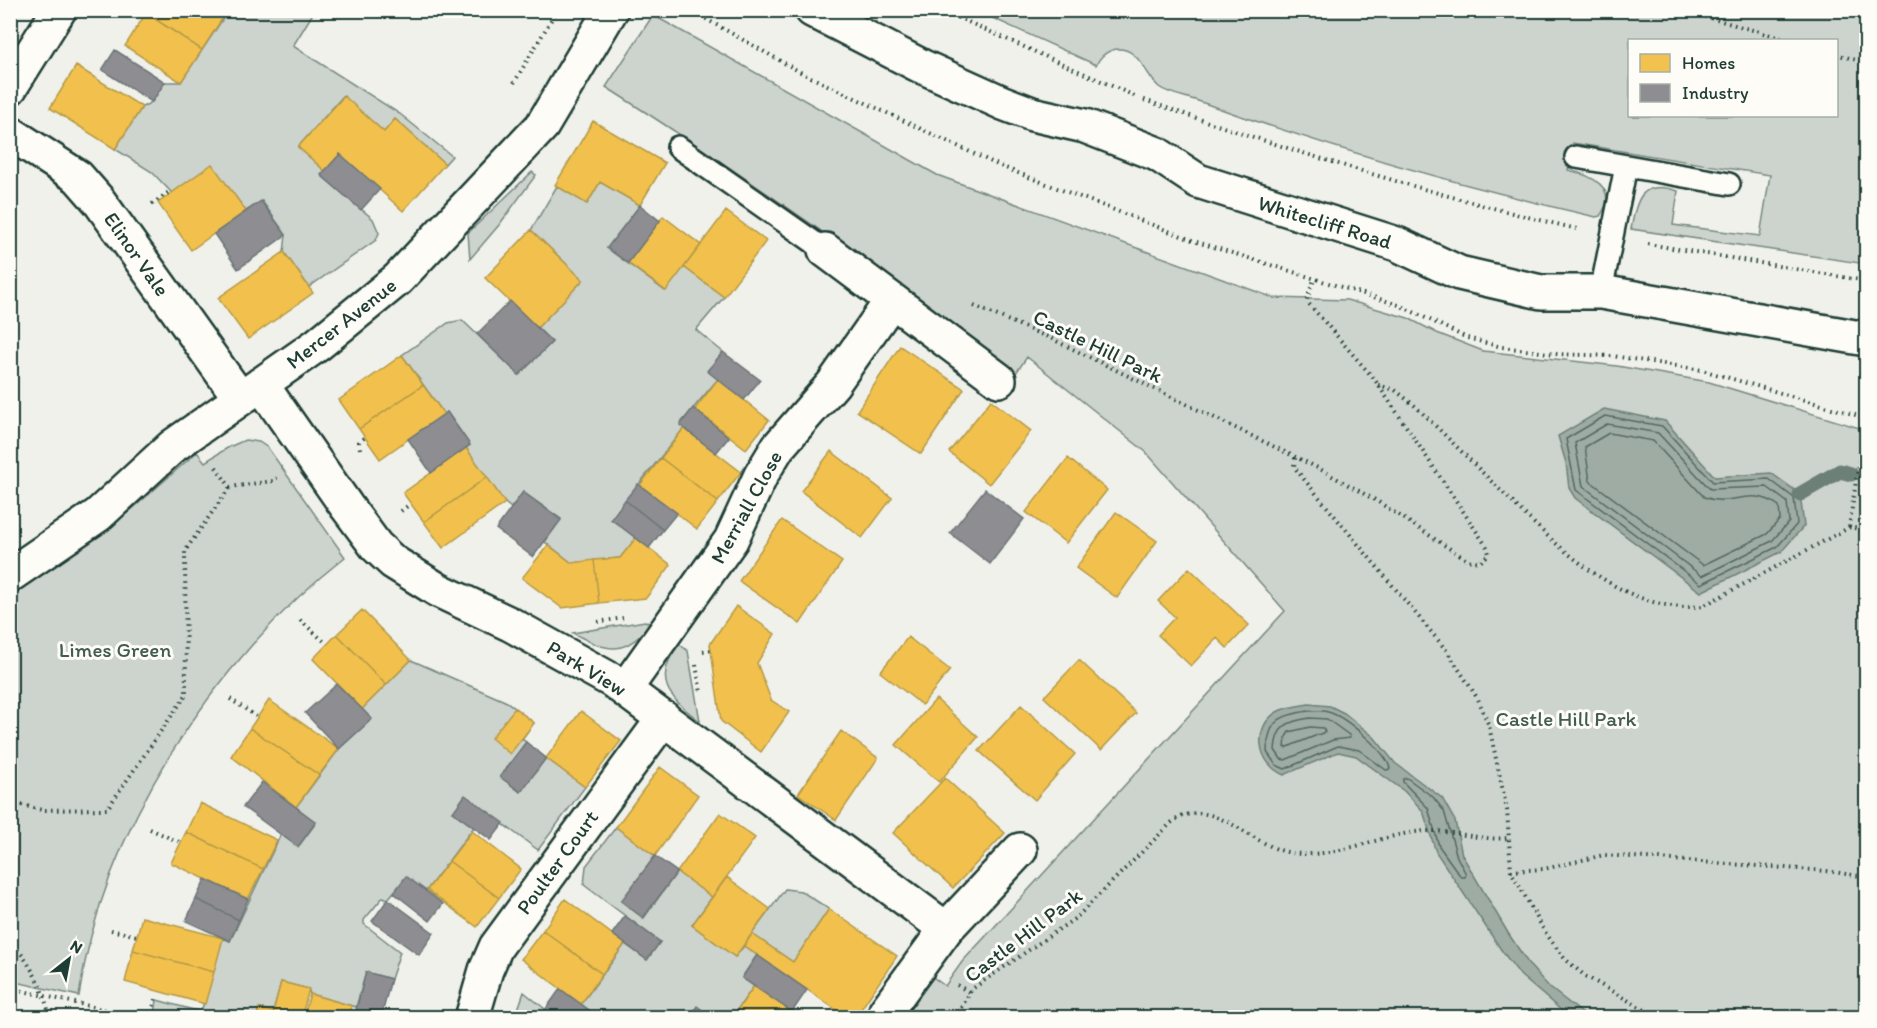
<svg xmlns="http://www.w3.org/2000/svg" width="1877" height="1028" font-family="Itim,sans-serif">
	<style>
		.green { fill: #cdd3cd; stroke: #768880; stroke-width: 1.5; fill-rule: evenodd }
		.water { fill: #9faca4; stroke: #6c8077; stroke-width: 1.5 }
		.homes { fill: #f2c14e; stroke: #b39946; stroke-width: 1.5 }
		.industry { fill: #8d8d92; stroke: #6c7576; stroke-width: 1.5 }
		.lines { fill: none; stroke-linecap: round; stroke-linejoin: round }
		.shore { stroke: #526961; stroke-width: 1.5 }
		.stream { stroke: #6c8077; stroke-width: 15 }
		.lane-casing { stroke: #1f3d34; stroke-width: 26 }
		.street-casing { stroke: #1f3d34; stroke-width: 38 }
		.secondary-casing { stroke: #1f3d34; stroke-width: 38 }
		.path { stroke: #1f3d34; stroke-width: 4; stroke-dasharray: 1.5 4.5; stroke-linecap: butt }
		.lane { stroke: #fdfcf7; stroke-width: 21 }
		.street { stroke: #fdfcf7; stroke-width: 33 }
		.secondary { stroke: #fdfcf7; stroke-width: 33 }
		.labels { text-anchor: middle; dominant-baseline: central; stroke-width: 6; stroke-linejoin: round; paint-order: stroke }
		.street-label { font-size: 21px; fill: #1f3d34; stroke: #fdfcf7 }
		.park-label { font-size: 21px; fill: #425b53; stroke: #fdfcf7 }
	</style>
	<rect width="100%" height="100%" fill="#f0f1eb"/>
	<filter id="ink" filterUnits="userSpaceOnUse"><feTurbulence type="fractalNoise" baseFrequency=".0167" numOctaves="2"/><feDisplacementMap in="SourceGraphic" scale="12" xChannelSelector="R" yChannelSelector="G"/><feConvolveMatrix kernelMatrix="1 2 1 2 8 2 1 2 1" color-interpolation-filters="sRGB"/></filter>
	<g filter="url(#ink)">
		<path class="green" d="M315,10L293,46L400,114L452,156L445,164L395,119L384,132L343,96L298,147L325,171L322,176L373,219L379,233L376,240L309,287L284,252L286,235L262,201L246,211L212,165L172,193L152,172L115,149L142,107L152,102L165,82H181L228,11Z
			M977,11H1866V264L1631,229C1637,198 1641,179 1678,191L1673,225L1760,236L1770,175L1573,143L1568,170C1591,175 1620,188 1600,216L1596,217C1461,186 1329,148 1198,101C1187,97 1168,94 1159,87C1145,75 1138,43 1112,50C1104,53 1100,57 1096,65ZM1630,40H1836V116H1630Z
			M653,15L937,175L1274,298L1347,300L1408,318L1437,333L1483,351L1617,366L1709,382L1866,430V1017H900L930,975L945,986L962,962L1285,611L1146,452L1027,357L1016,373C883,273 747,176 606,87Z
			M532,172L536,175L499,225L470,259L468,233Z
			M600,182L640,205L607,248L665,291L684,267L724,297L696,330L723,352L708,371L718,379L680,424L684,428L611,519L636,538L620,558L572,563L545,542L561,519L523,492L511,508L505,503L466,448L470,445L447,412L444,414L402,355L448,323L462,320L519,375L552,342L537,328L583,280L531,230L557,186L587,204Z
			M245,440L259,442L268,448L345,557C213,661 103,829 79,996L11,981L10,595L130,511L197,452L205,462L229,447Z
			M645,621L651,624C624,657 608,652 573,633Z
			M679,644L688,651L700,721C668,698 652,679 679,644Z
			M411,660L507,702L534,723L522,739L526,742L500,776L520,792L546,758L585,787L538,850L465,796L453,812L474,827L426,891L406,877L388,899L383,897L364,920V924L400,952L391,979L366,972L356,1007L310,994L308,989L281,982L273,1012L259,1008L257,1017L170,1018L155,1014L157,1000L201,1012L223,938L230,941L281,834L298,847L316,823L296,807L339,749L371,719L362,709Z
			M616,827L655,856L622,901L644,918L677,872L712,897L692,925L735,957L744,946L757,955L742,977L754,986L732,1017H713L697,1007L689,1017H599L581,1004L625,944L647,960L660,942L584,885L586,866Z
			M785,889L801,891L829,909L793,962L752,934Z
			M524,992L555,1017L515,1018Z"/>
		<path class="water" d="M1604,409L1665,421L1715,477L1771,473L1800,494L1804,526L1781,552L1701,592L1575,498L1569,488L1566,463L1558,436Z
			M1309,704L1330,706L1344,713L1374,737L1395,763L1442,798L1455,821L1462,855L1508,933L1530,966L1550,988L1587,1017H1569L1521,976L1502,951L1436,852L1423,811L1404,791L1356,756L1338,752L1284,775C1257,764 1252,727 1277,712C1286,707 1299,706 1309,704Z"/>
		<path class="homes" d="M148,10H210L222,19L202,50L146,13Z
			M146,13L202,50L181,82L125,46Z
			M76,66L142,107L115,149L50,108Z
			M344,96L384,132L395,119L445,164L403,211L340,154L325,171L298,147Z
			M593,121L665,163L640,205L600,182L587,204L555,185Z
			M212,164L246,211L191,250L158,203Z
			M726,211L766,241L724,297L684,267Z
			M663,216L701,245L666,291L628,263Z
			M531,230L583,280L537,328L485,278Z
			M284,252L313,293L248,339L218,298Z
			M900,346L964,389L921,454L857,411Z
			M402,355L423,385L359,429L339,400Z
			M718,379L769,420L746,449L695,409Z
			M423,385L444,414L380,459L359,429Z
			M991,400L1031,431L989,484L949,452Z
			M684,428L741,472L718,502L661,458Z
			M466,448L487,477L424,522L403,493Z
			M831,451L892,498L862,538L801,491Z
			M661,458L718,502L697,529L640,485Z
			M1068,458L1107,490L1066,543L1026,512Z
			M487,477L505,503L443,548L424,522Z
			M1116,512L1157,541L1117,598L1076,568Z
			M782,520L842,562L800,624L739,581Z
			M636,538L671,565L646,598L599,603L594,560L620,558Z
			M548,545L572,563L594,560L599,603L562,608L522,578Z
			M1189,568L1249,625L1227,648L1217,638L1191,666L1158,635L1175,617L1158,601Z
			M736,606L775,634L757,663L771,700L789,712L761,752L721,721L710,644Z
			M362,610L411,660L386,685L337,634Z
			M337,634L386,685L362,709L313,659Z
			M908,637L950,670L922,705L880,672Z
			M1079,660L1136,713L1101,750L1044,697Z
			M936,699L978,737L939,782L896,745Z
			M269,700L339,749L319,775L250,728Z
			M1021,705L1075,754L1035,800L979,751Z
			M515,708L534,723L510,754L491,738Z
			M581,711L621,741L585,787L546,758Z
			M250,728L319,775L296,807L231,756Z
			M841,731L878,758L836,820L798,794Z
			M660,767L698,795L655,856L616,827Z
			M945,778L1005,833L953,888L893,833Z
			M200,803L277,840L263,869L186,832Z
			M720,813L755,838L712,897L677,872Z
			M472,831L521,869L499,898L449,861Z
			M186,832L263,869L248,899L171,863Z
			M449,861L499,898L477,927L427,890Z
			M727,877L770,909L735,957L692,925Z
			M565,899L625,944L602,974L543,930Z
			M829,909L897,956L855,1018H848L744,946L752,934L793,962Z
			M142,917L223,938L214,972L133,950Z
			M543,930L602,974L581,1004L521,959Z
			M133,950L214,972L205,1004L125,982Z
			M281,982L309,989L301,1018H257L259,1008L273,1012Z
			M754,986L792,1012L800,1018H732Z
			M310,994L352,1006L349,1018H303Z"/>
		<path class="industry" d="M115,50L165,82L152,102L102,70Z
			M340,154L380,189L361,210L321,175Z
			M261,201L286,235L238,269L214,234Z
			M640,205L660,221L628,263L607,248Z
			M510,301L552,342L519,375L477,334Z
			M723,352L760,380L744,400L707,371Z
			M693,408L729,437L716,453L680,425Z
			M447,412L470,445L431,473L408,439Z
			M638,484L677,513L663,530L625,500Z
			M985,489L1024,519L990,564L950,533Z
			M523,492L561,520L533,557L496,529Z
			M625,500L663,530L649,548L611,519Z
			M337,684L372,719L339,749L305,713Z
			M526,742L546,758L521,792L500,777Z
			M262,782L316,822L298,847L243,807Z
			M465,795L504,823L491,840L453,812Z
			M655,856L677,872L643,918L621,901Z
			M406,876L443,904L430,921L394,893Z
			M205,879L248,899L239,920L196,899Z
			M196,899L239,920L230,941L186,921Z
			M388,899L434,933L419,955L372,921Z
			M625,916L660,942L647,960L612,934Z
			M757,955L807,990L792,1012L742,978Z
			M366,972L391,979L381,1018H354Z
			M560,989L581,1004L599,1018H555L545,1010Z
			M697,1006L713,1018H689Z"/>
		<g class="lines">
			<path class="shore" d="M1605,416L1662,426L1713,482L1769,479L1794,498L1797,524L1777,547L1701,584L1576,490L1566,439Z
				M1607,424L1658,433L1710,489L1767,487L1787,502L1789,522L1772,541L1702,576L1583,486L1575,443Z
				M1609,433L1653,441L1704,497C1731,508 1751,485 1779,506L1780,519L1767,534L1703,565L1590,481L1585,447Z
				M1309,711C1315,711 1322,710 1328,712C1345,716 1388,753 1390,769L1386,770L1359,750L1338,746L1285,769L1276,765L1267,752C1268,720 1280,715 1309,711Z
				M1310,718L1327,719L1349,735L1350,738L1333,740L1285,760L1281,759L1275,750C1276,726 1288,721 1310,718Z
				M1310,727L1323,728L1325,732L1285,748L1286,737L1289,732Z
				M1407,778L1433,797L1444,811L1457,857L1466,874L1465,877H1461L1439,846L1428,808L1403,782V779Z"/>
			<path class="stream" d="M1800,494L1840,471L1851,474"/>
			<g class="lane-casing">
				<path id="lane" d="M678,147L825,250
					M1576,157L1729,184
					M1601,292L1626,166"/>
			</g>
			<g class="street-casing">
				<path id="street" d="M10,88L59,10
					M10,133L78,177L99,201L240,398
					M825,250L999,380
					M261,384L347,507L376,546L393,562L438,590L510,624L613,681L946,929
					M10,575L98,515L173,446L317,345L398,279L542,126L611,10
					M625,689L731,540L761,475L778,447L833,384L892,300
					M886,1011L946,929L1020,850
					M472,1018L486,970L496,947L664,718"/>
			</g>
			<g class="secondary-casing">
				<path id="secondary" d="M812,10L921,66L1003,103L1032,114L1085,126L1157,154L1198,181L1397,244L1459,273L1541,292H1601L1866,339"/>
			</g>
			<path class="path" d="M690,10L802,73L1000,166L1197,242L1399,305L1467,338L1502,347L1556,354L1613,356L1702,370L1866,418
				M941,10L1137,97
				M1682,10L1788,40
				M1836,54L1866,63
				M514,83L557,10
				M1144,100C1287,150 1430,194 1577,229
				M152,204L169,192
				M1648,244L1866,281
				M974,306L1052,339L1318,468L1377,501L1467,560L1480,562L1489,554L1487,547L1375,380L1309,304L1307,299L1314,280
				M1378,385L1395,390L1415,406C1441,431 1467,457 1493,483C1546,535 1621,617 1703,606L1850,527L1866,531
				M360,449L359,442L365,437
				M1295,458L1294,466L1298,472L1447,651L1478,699L1489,726L1507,810L1511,871L1545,932L1564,958L1585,976L1659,1018
				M216,467L230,487L273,481L277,478
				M401,511L410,504
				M1849,527L1866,417
				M300,620L326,643
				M598,622L623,618
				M703,651L714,650
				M696,665L701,693
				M230,699L256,716
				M10,802L42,810L107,809L186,695L185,551L230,487
				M150,829L179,842
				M1511,871L1544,869L1604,855L1827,871L1866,877
				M111,930L137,936
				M10,940C31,964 43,987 50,1018
				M957,985L969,992
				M10,988L141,1018
				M151,1018L155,999
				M955,1018L972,989L1077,917L1171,823C1210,792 1249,844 1287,852C1331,862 1382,833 1426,831C1453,830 1480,841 1508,838"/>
			<use href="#lane" class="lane"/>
			<use href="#street" class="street"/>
			<use href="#secondary" class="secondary"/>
		</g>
	</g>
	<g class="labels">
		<g class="street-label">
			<text transform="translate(1325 222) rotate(17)">Whitecliff Road</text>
			<text transform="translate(137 254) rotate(55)">Elinor Vale</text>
			<text transform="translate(341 323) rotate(-38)">Mercer Avenue</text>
			<text transform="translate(1098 346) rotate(26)">Castle Hill Park</text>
			<text transform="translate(746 507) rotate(-61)">Merriall Close</text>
			<text transform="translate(587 668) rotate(31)">Park View</text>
			<text transform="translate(557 862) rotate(-54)">Poulter Court</text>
			<text transform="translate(1023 935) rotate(-37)">Castle Hill Park</text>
		</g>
		<g class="park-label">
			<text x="115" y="649">Limes Green</text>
			<text x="1566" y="718">Castle Hill Park</text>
		</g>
	</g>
	<rect width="1877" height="1028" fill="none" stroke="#fdfcf7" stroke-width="36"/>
	<rect x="18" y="18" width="1841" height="992" fill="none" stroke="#1f3d34" stroke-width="2" filter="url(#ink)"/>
	<rect x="1628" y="39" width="210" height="78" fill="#fdfcf7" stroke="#a4b0a9" stroke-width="1.5"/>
	<rect x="1640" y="54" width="30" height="18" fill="#f2c14e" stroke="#a4b0a9" stroke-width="1.5"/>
	<text x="1682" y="69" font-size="18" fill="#1f3d34">Homes</text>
	<rect x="1640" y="84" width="30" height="18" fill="#8d8d92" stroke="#a4b0a9" stroke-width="1.5"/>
	<text x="1682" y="99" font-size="18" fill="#1f3d34">Industry</text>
	<g transform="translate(69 959) rotate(31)" stroke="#fdfcf7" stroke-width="4.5" paint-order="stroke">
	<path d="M0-4.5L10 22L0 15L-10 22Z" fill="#1f3d34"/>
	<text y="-9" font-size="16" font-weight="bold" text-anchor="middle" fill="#1f3d34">N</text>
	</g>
</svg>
